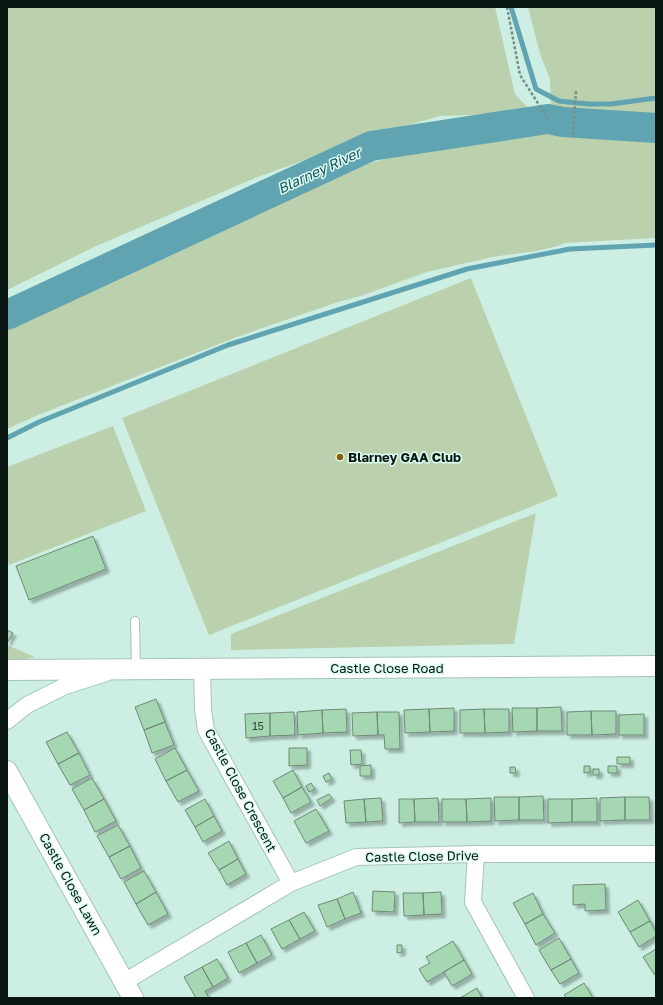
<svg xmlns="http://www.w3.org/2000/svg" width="663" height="1005" font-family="'Golos Text',sans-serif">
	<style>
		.green { fill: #bbd1ae }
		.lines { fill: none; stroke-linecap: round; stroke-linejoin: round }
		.stream { stroke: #60a4b2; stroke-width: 5 }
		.river { stroke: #60a4b2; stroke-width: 30 }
		.building { fill: #a5d7b3; stroke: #708877; filter: url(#shadow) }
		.service-casing { stroke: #a3c3b8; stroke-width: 10 }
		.minor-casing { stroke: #a3c3b8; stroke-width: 18 }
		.tertiary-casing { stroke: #a3c3b8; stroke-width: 22 }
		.path { stroke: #778f87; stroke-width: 2.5; stroke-dasharray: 3 2; stroke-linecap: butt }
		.service { stroke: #fff; stroke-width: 8 }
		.minor { stroke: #fff; stroke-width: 16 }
		.tertiary { stroke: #fff; stroke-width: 20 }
		.poi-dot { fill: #8c5f04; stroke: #dafcf0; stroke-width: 1.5 }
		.labels { text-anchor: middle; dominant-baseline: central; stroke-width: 3; stroke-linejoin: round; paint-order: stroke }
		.number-label { font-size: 11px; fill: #32473b }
		.poi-label { font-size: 13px; font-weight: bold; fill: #0b1713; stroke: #dafcf0; text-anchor: start }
		.street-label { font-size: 13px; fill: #0b1713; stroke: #dafcf0 }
		.water-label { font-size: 14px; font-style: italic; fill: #16515c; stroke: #dafcf0 }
	</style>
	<defs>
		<filter id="shadow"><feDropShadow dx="3.5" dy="3.5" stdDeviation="1" flood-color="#0004"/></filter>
	</defs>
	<rect width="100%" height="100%" fill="#cdefe3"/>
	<path class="green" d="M7,7H495L515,94L533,113L440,116L374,135L255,178L94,247L7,290Z
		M528,7H656V125L612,123L551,115L550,79L540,54Z
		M538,132L610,134L656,133V238L564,243L558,246L537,251L492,257L427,272L361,296L338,302L237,337L38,415L7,429V323L50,303L107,270L223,228L352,170L373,162L424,150L445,148L506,135Z
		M471,278L558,496L209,635L122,418Z
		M113,426L146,511L9,565L7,559V467Z
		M536,513L514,644L231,650V634Z
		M7,645L35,657L26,659L7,660Z"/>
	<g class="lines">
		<path class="stream" d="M511,7L536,89L559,101L588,104H611L656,98
			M7,438L39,422L228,345L467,269L570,249L656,245"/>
		<path class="river" d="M7,315L371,146L548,119L563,122L656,128"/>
	</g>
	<path class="building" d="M93,536L106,569L29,600L16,566Z
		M7,630L13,633L7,643Z
		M156,699L165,722L144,730L135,707Z
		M561,707L562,731H537V708Z
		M454,708V731L430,732L429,709Z
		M512,708H537V731L513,732Z
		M346,709L347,732L323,733L322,710Z
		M429,709L430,732L405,733L404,710Z
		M484,709L485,733H460V710Z
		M484,709H509V732L485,733Z
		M322,710L323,733L298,735L297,712Z
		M591,711H616V734L592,735Z
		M591,711L592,735H567V712Z
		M294,712L295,735L270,736V713Z
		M377,712L378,735L353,736L352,713Z
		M377,712H399L400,749H385L384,735H378Z
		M270,713V736L246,738L245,714Z
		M644,714V735H619V715Z
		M165,722L174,745L152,753L144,730Z
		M67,732L79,753L58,764L46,742Z
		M175,748L187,770L166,781L155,759Z
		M289,748H307V765L289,766Z
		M350,750H361L362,764L351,765Z
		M79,753L90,775L70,785L58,764Z
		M617,757H630V764H617Z
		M371,765V776H360V766Z
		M584,766H590V772L584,773Z
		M608,766H617V773H608Z
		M510,767H515L516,773H510Z
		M593,769H599V775H593Z
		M187,770L199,791L178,802L166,781Z
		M293,770L302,787L283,798L273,781Z
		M329,773L332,779L326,782L323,776Z
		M92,778L104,799L84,810L72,789Z
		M311,783L315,789L309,792L306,786Z
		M302,787L311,802L291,813L283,798Z
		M329,794L332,798L320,806L317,800Z
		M543,796L544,820H519V797Z
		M494,797H519V820L495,821Z
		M625,797V820L600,821V798Z
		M625,797H649L650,820H625Z
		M381,798L383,821L366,822L364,799Z
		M438,798L439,822H415L414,799Z
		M491,798V821L467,822L466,799Z
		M597,798V822H572V799Z
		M104,799L116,821L95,832L84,810Z
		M205,799L214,816L195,827L185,810Z
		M364,799L366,822L346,823L344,801Z
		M399,799H414L415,822L399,823Z
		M442,799H466L467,822H442Z
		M548,799H572V822L548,823Z
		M316,809L329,831L306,843L294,821Z
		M214,816L222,831L203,842L195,827Z
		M118,825L130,846L109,857L97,836Z
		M229,841L238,859L219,870L208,853Z
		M130,846L141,868L121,879L109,857Z
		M238,859L246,874L227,885L219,870Z
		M144,871L156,892L136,904L124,882Z
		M605,884L606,910L585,911V904L573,905V885Z
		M373,891L395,892L394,912L372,911Z
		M156,892L168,914L148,925L136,904Z
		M353,892L361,913L345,919L337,899Z
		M441,892L442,914L424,915L423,893Z
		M403,893H423L424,915L404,916Z
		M533,893L543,914L525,924L513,903Z
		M337,899L345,919L327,927L318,905Z
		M638,900L650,921L630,932L618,912Z
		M304,912L315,931L300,939L289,920Z
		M543,914L555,933L536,945L525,924Z
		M289,920L300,939L282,949L271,929Z
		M650,921L656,932V936L639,947L630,932Z
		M261,935L272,955L257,963L246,943Z
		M559,938L571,959L551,970L539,950Z
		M453,941L464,960L427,982L419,969L430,963L426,957Z
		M246,943L257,963L239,973L228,952Z
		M397,945H402V952L397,953Z
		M656,949V973L654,974L643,957Z
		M217,959L228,978L213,987L202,967Z
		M571,959L579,973L560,984L551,970Z
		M464,960L472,974L452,986L444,972Z
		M202,967L213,987L205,991L209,998H196L184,977Z
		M584,983L593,998H567L564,995Z
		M477,988L482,998H460Z"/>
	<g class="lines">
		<g class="service-casing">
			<path id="service" d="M135,621L136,669"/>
		</g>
		<g class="minor-casing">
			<path id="minor" d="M202,670L203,710L206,730L291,883
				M7,721L27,705L65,686L106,673
				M476,854L473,902L526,998
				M124,982L291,883L356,857L476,854H656"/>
		</g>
		<g class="tertiary-casing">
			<path id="tertiary" d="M7,670L656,666
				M7,771L133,998"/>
		</g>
		<path class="path" d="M507,7L520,75L548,119
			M573,134L576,91"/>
		<use href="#service" class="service"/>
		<use href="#minor" class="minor"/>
		<use href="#tertiary" class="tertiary"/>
	</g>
	<circle class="poi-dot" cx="340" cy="457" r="4"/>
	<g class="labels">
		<g class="number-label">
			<text x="258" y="725">15</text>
		</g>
		<g class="poi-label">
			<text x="348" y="457">Blarney GAA Club</text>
		</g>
		<g class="street-label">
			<text x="387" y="668">Castle Close Road</text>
			<text transform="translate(241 790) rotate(62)">Castle Close Crescent</text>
			<text transform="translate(422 856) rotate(-1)">Castle Close Drive</text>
			<text transform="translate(71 884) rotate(61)">Castle Close Lawn</text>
		</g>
		<g class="water-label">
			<text transform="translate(319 170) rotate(-25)">Blarney River</text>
		</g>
	</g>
	<rect width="663" height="1005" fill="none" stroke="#0b1713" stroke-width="16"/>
</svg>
